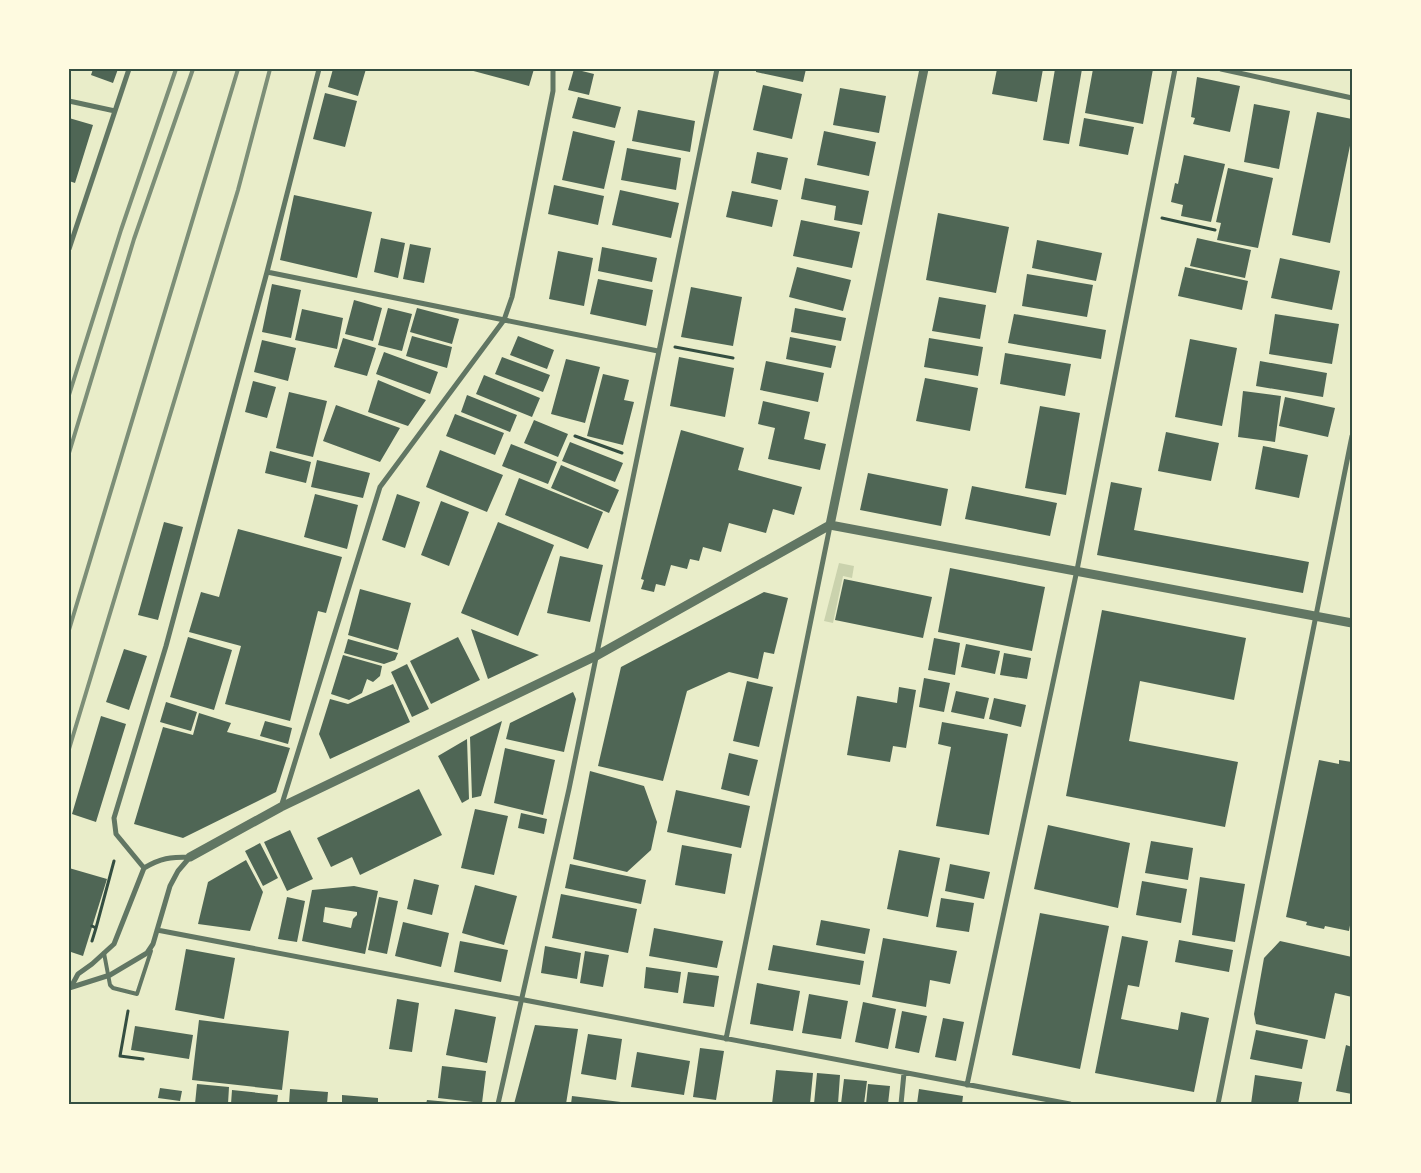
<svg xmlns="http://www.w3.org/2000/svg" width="1421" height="1173" font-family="Ubuntu,sans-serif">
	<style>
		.green { fill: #cad2ad }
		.building { fill: #4f6655; fill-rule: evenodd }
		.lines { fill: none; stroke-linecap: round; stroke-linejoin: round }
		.path { stroke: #344e41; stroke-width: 3 }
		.service { stroke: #617663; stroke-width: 4 }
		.minor { stroke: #617663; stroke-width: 5 }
		.tertiary { stroke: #617663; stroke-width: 9 }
		.rail { stroke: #7c8e77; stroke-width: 4 }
		.neatline { fill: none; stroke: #344e41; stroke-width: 2 }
	</style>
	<rect width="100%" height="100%" fill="#e9edc9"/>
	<path class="green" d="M839,563L854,566L852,578L843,576L833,623L824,621Z"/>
	<path class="building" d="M93,69H118L113,83L91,75Z
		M333,69H366L358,96L328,87Z
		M466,69H534L529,86Z
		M574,69L594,74L589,95L568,90Z
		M756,69H806L803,82L756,72Z
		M997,69H1043L1037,102L992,94Z
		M1055,69H1082L1069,144L1043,140Z
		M1093,69H1153L1143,124L1085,113Z
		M1197,77L1240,86L1230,132L1193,124L1195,118L1191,117Z
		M763,85L802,94L792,139L753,130Z
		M840,88L886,96L879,133L833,125Z
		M325,93L357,101L345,147L313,139Z
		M578,97L621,107L615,128L572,118Z
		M1254,104L1290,111L1279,169L1244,162Z
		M638,110L695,121L690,152L632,141Z
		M1317,112L1352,119V136L1330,243L1292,235Z
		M69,118L93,125L75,183L69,181Z
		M1084,118L1134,127L1128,155L1079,146Z
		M573,131L615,141L604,189L562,180Z
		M824,131L876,142L869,176L817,165Z
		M627,148L681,158L676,190L621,180Z
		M757,152L788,158L781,190L751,183Z
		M1184,155L1225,164L1211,222L1181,216L1183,205L1171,202L1175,183L1178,184Z
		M1228,168L1273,178L1258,248L1217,240L1221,223L1216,222Z
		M805,178L869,191L862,225L834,220L836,206L801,199Z
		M554,185L604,196L598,225L548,214Z
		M620,190L679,203L671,238L612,225Z
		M732,191L778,200L772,227L726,217Z
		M294,195L372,212L357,278L280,260Z
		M938,213L1009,227L996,293L926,280Z
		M801,220L860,232L852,268L793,256Z
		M381,238L405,243L398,278L374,272Z
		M1197,238L1251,250L1245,278L1190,266Z
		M1037,240L1102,253L1096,281L1032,268Z
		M410,244L431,248L424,283L403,279Z
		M602,247L657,258L652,282L598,271Z
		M558,251L593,258L584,306L549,299Z
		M1280,258L1340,271L1332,310L1271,298Z
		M797,267L851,280L843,311L789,297Z
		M1185,267L1248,281L1242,310L1178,296Z
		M1027,274L1093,285L1087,317L1022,306Z
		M598,279L653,290L646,326L590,314Z
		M272,284L301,290L291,338L262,332Z
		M691,287L742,297L733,346L681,337Z
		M939,297L986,305L980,339L932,331Z
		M354,300L382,308L373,341L345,334Z
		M388,308L412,314L402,351L378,345Z
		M417,308L459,319L452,344L410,332Z
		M795,308L846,318L841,341L791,332Z
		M302,309L343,318L337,349L295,340Z
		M1014,314L1106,330L1101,359L1008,343Z
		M1275,314L1339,324L1332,364L1269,354Z
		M412,336L452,347L447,368L406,356Z
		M518,336L554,350L547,369L510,355Z
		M790,337L836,346L831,368L786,359Z
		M343,338L376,348L367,376L334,367Z
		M929,338L983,347L978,376L924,367Z
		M1190,339L1237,348L1222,426L1175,417Z
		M262,340L296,348L288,381L254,372Z
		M384,352L438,372L430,394L376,374Z
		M1005,353L1071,364L1065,396L1000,384Z
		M502,357L550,375L543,392L495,374Z
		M679,357L734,368L725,417L670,406Z
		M566,359L600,367L585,423L551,414Z
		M766,361L824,373L818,402L760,390Z
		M1260,361L1327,373L1323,397L1256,386Z
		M603,374L629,380L624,400L634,402L623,445L587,436Z
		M484,375L540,398L532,417L476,394Z
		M925,378L978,388L970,431L916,421Z
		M378,380L426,400L408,426L368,412Z
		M253,381L276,387L267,418L245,412Z
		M1243,391L1281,396L1275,442L1238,437Z
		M289,392L327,401L313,457L276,448Z
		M467,395L517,415L510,432L461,412Z
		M1285,397L1335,408L1328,437L1279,426Z
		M763,401L810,412L804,439L826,444L820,470L768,459L775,428L758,424Z
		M336,405L400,428L380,462L323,441Z
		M1040,406L1080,413L1066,495L1025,488Z
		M455,414L504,433L495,455L446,436Z
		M534,420L568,434L558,457L524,443Z
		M681,430L744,448L738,470L802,487L794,515L773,509L766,533L729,523L721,552L703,547L699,561L690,559L687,569L671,565L665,586L656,584L654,592L641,589L644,580L641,579Z
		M1166,432L1219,443L1211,481L1158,471Z
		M570,442L623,463L615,482L562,461Z
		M511,444L557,462L548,484L502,466Z
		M1263,446L1308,455L1299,498L1255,489Z
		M440,450L503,475L487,512L426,487Z
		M270,451L311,462L306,483L265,473Z
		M317,460L370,473L363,498L311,487Z
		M561,465L619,490L609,513L551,488Z
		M868,473L948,489L941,526L860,510Z
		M519,478L603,512L588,549L505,515Z
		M1111,482L1142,488L1134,530L1309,562L1303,593L1097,555Z
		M972,486L1057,503L1050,536L965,519Z
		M315,494L358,505L347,549L304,537Z
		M397,494L420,502L405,548L382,540Z
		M441,501L469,512L449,566L421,555Z
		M164,522L183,527L158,620L138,615Z
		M498,522L554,545L518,636L461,613Z
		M238,529L342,557L326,613L318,611L290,721L225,704L241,646L189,632L201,592L219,597Z
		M560,556L603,565L590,622L547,613Z
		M950,568L1045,587L1032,651L938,632Z
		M844,579L932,597L923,638L835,620Z
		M360,589L411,603L398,650L348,635Z
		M764,592L788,598L774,654L764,652L758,679L729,672L687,691L663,781L598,766L621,667Z
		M1102,610L1246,638L1234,700L1140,681L1129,741L1238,762L1225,827L1066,796Z
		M471,629L539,655L488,679Z
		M188,637L232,650L214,710L170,697Z
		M458,637L480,680L431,704L410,661Z
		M934,638L960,643L955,675L928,670Z
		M348,639L398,653L395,660L384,664L344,653Z
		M966,644L1000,651L995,674L961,667Z
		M124,649L147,656L129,710L106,702Z
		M1004,653L1031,658L1027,679L1000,675Z
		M343,655L382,666L380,676L373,682L367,679L362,693L349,700L331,694Z
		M407,664L429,709L412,717L391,672Z
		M924,678L950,683L944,712L919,707Z
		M747,681L773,687L759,747L733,741Z
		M393,684L410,722L330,759L319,734L330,699L348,704Z
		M899,687L916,690L906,748L893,746L890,762L847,755L857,696L897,703Z
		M956,691L989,698L984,719L951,712Z
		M573,692L576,699L564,752L506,739L510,723Z
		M994,698L1026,705L1021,727L989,719Z
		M166,702L197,712L191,731L160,722Z
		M199,713L231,723L227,732L290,748L276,792L183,838L134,824L163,727L193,735Z
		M101,716L126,724L96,822L72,814Z
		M265,721L292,728L288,744L260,736Z
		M502,721L481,796L472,798L470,737Z
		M942,722L1008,734L989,835L936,826L951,747L938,744Z
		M467,739L469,799L462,803L438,756Z
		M505,748L555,760L543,815L494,803Z
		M729,753L758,760L749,796L721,789Z
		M1319,760L1339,764V760L1352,762V914L1349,931L1325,926L1324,929L1306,925L1307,922L1286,917Z
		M590,771L644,786L657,822L651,850L627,872L573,859Z
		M419,789L442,835L360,875L352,857L331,867L317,838Z
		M676,790L750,806L741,848L667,832Z
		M475,809L508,816L494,875L461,868Z
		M521,813L547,819L544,834L518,828Z
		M1048,825L1130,843L1118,908L1034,889Z
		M290,830L313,879L287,891L264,842Z
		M1151,841L1193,848L1188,880L1145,873Z
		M260,843L278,878L263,886L245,851Z
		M682,845L732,854L725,894L675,885Z
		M899,850L940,858L928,917L887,909Z
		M246,860L263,892L250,931L198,924L208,882Z
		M570,864L646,880L641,904L565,888Z
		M950,864L990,872L984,899L945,891Z
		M69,868L107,879L83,956L71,952L69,956Z
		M1200,877L1245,884L1235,942L1192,935Z
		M414,879L439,885L432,915L407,909Z
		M1142,881L1187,889L1181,923L1136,915Z
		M475,885L517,896L504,945L462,933Z
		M354,886L378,891L365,954L302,941L312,890ZM325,907L357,912V915L353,919L351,928L323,922Z
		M561,894L637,909L628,953L552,938Z
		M287,897L305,901L297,942L278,939Z
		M379,897L398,901L387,954L368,950Z
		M941,898L974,903L969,932L936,927Z
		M1040,913L1109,926L1080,1069L1012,1055Z
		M821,920L870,929L865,954L816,945Z
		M403,922L449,933L441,967L395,956Z
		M654,928L723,941L717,968L649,956Z
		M1122,936L1148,941L1139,987L1128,985L1121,1019L1178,1030L1181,1012L1209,1018L1194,1092L1095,1073Z
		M883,938L957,951L950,984L930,980L926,1007L872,997Z
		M1179,940L1233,950L1229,972L1175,962Z
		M460,941L508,950L501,982L454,972Z
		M1280,941L1352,957V997L1335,993L1325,1039L1256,1024L1254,1014L1264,958Z
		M773,945L864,961L860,985L768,970Z
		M545,946L581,953L577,979L541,973Z
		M186,949L235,958L224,1019L175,1010Z
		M585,951L609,955L603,987L580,983Z
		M646,967L681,972L678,993L644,988Z
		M688,972L719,976L714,1007L683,1003Z
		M757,983L800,991L793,1031L750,1024Z
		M809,994L848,1001L841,1039L802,1033Z
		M397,999L419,1003L412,1052L389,1049Z
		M863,1002L896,1009L888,1049L855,1042Z
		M455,1009L496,1017L487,1063L446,1055Z
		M902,1011L927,1016L919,1053L895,1048Z
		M943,1018L964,1022L956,1061L935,1057Z
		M199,1020L289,1031L282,1090L192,1080Z
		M535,1025L578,1029L566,1104H514Z
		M135,1026L193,1035L189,1059L131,1050Z
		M1256,1030L1308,1040L1302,1069L1250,1059Z
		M588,1034L622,1039L616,1080L581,1074Z
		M1346,1045L1352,1047V1094L1336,1091Z
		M700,1048L724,1051L716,1100L693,1097Z
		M637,1052L690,1061L684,1095L631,1087Z
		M442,1066L486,1071L482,1103L438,1098Z
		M776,1070L813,1073L810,1104H772Z
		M817,1073L840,1075L838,1104H814Z
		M1255,1075L1302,1082L1298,1104H1251Z
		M844,1079L867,1081L864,1104H841Z
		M197,1084L229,1087L228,1104H195Z
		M868,1084L890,1086L888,1104H866Z
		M160,1088L182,1091L180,1101L158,1098Z
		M290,1089L328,1092L327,1104H289Z
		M919,1089L963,1096L962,1104H917Z
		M232,1090L278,1095L277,1104H231Z
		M342,1095L378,1098V1104H342Z
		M572,1096L629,1103L628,1104H571Z
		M427,1100L460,1103V1104H426Z"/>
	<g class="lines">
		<path class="path" d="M1162,218L1215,230
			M675,347L733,358
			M575,436L622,453
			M92,926L96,928L92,941
			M96,928L114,861
			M128,1011L120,1056L143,1059"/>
		<path class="service" d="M104,953L110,985L113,988L137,994L151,951"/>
		<path class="minor" d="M1221,69L1352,98
			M69,101L115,111
			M69,249L129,69
			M267,272L658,351
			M281,807L380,487L504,320L512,297L553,91V69
			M144,868L116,834L114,818L166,646L267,272L319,69
			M157,930L1070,1104
			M71,987L78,974L92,964L114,944L144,868C161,858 170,857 190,857
			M69,988L110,975L147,953L153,944L170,886L178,871L190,857
			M726,1039L830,526
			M967,1085L1077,570L1175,69
			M498,1104L569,789L717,69
			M901,1104L904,1073
			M1218,1104L1352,436"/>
		<path class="tertiary" d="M830,525L924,69
			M190,857L281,807L596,656L830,525L1352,623"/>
		<path class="rail" d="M69,395L121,230L176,69
			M69,453L134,239L193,69
			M69,630L238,69
			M69,749L238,190L270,69"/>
	</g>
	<rect width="1421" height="1173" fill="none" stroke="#fefae0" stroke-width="140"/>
	<rect x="70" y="70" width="1281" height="1033" class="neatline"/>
</svg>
